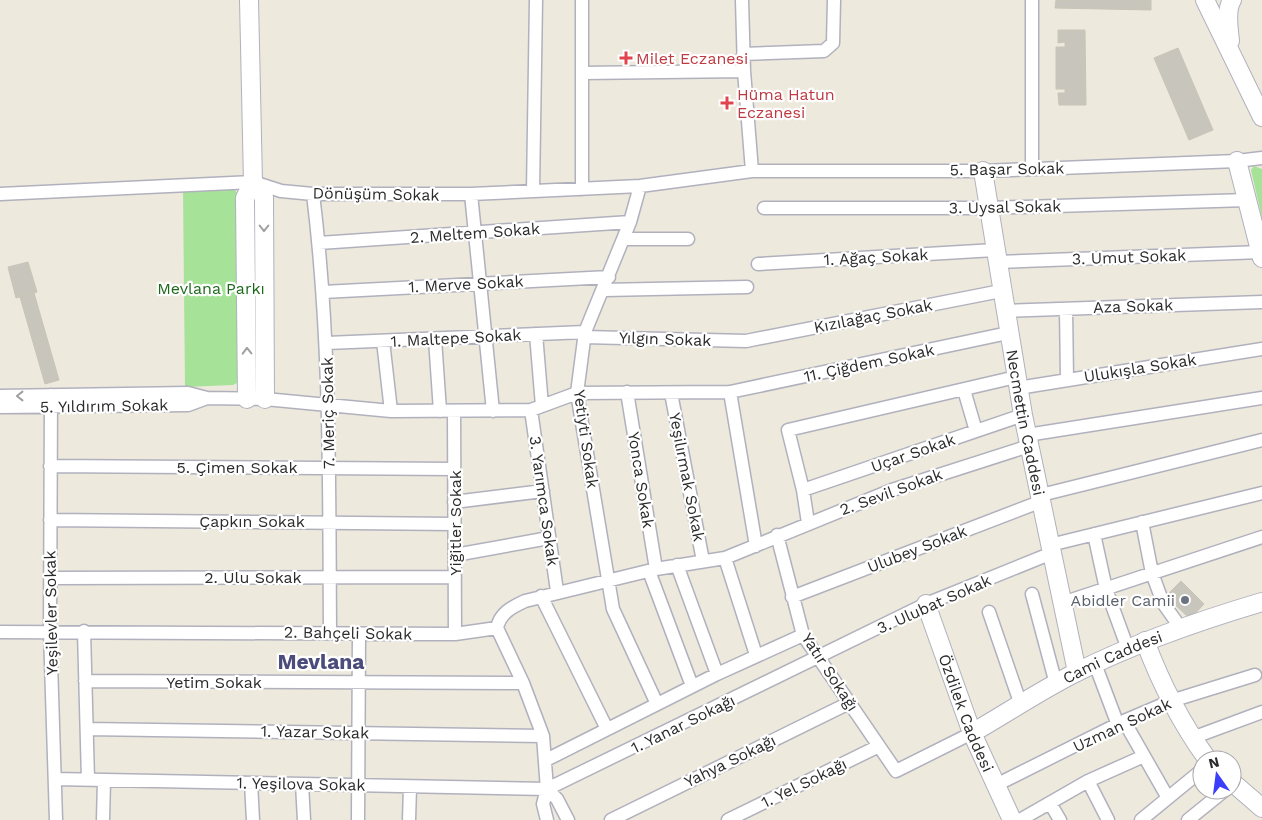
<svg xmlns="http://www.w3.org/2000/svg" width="1262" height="820" font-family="'Work Sans',sans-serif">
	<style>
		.green { fill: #a6e399 }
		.building { fill: #c8c5bc; stroke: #c8c5b6 }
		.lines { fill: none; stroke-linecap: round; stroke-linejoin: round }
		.street-casing { stroke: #b1b1be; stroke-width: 15 }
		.secondary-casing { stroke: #b1b1be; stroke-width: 20 }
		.street { stroke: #fff; stroke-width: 12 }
		.secondary { stroke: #fff; stroke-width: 18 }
		.oneway { stroke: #a0a0a0 }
		.health-dot { fill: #e0444e; stroke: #fff; stroke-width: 2 }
		.worship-dot { fill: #6b7280; stroke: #fff; stroke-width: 2 }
		.labels { text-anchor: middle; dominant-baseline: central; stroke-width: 4.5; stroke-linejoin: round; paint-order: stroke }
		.health-label { font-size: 16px; fill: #be3a42; stroke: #fff; text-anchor: start }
		.street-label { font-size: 16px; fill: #2b2b2b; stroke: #fff }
		.park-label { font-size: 16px; fill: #1d691a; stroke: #fff }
		.worship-label { font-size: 16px; fill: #5b616d; stroke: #fff; text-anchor: end }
		.district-label { font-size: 21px; font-weight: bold; fill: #4b4b7c; stroke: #fff }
	</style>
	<rect width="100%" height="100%" fill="#ede9dd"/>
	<path class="green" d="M1254,166L1262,169V218L1251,170Z
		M234,188L237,193L239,382L233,385L185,387L183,191Z"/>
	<path class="building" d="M1056,0H1151V10L1055,8Z
		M1058,30H1085L1086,105H1059L1058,93H1065V89H1056V47H1065V42L1058,43Z
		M1178,48L1213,130L1189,140L1154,58Z
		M28,262L37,292L16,298L8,267Z
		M34,293L59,380L45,384L20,297Z
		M1181,581L1204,604L1190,619L1166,596Z"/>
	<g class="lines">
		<g class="street-casing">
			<path id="street" d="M582,0V189
				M742,0L744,71L752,171
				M743,54L824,51L833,43L834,0
				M582,73L744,71
				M1032,169V0
				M640,186L630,222L585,332L577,393L613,609L657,704
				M533,191L536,0
				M0,194L253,182L281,191L313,194H471L640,186L752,171H983L1237,161L1262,158
				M313,194C331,340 329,486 330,633
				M471,194L493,411
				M764,208H988L1247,200
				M623,239H688
				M319,243L630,222
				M997,262L1261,252
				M758,264L995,250
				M604,290L747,287
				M323,292L609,277
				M1066,309L1067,380
				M1004,311L1262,302
				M536,334L542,406
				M584,337L746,341L1001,291
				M435,339L440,411
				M383,341L391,411
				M327,343L585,332
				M1018,388L1262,349
				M964,390L976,431
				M627,392L656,569
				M730,392L756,546
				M671,393L703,561
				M51,395L50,631L56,820
				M0,396L188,393L207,398L265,399L391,411L531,410L577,393L730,392L1008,333
				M0,407L188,405L207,398
				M531,410L557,591
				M454,412L455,634
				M1027,435L1262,398
				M50,466L454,469
				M803,490L1023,415
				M1041,495L1262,440
				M454,502L543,491
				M50,520L454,524
				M1142,522L1152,573L1163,603L1180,627
				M808,523L803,490L788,430L1016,377
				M1094,534L1106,589L1128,649
				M777,535L803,635L896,771L972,733
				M1050,545L1262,493
				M455,555L549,538
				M725,558L756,655
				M677,565L717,674
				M649,571L692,686
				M50,578L455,577
				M1032,594L1056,684
				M541,596L607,729
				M792,597L1042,501
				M1062,603L1262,537
				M989,612L1021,705
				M497,628L523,683L543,736L547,789L543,804L547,820
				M84,631L88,780
				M0,632L455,634L497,628C500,613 512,607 525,601L656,569L725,558L892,490L1029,446
				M1095,664L1118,725
				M85,681L523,683
				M1124,721L1168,798
				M87,729L543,736
				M1192,738L1262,712
				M546,760L717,674L803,635
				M55,779L547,789L926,604L1052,553
				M1088,781L1108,820
				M251,783L253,820
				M302,784L304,820
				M994,786L1124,721L1171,701L1255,675
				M547,789L557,799L568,820
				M1050,803L1060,820
				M103,820L104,780
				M358,820L359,634
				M409,820L410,787
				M611,820L849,703
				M728,820L879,746
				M1020,820L1088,781L1144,756
				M1141,820L1202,770
				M1188,820L1225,790"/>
		</g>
		<g class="secondary-casing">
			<g id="secondary">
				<path d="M1205,0L1262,117"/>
				<path d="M1230,41C1229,29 1225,11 1232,0"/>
				<path d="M1237,161L1262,258"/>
				<path id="s1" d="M983,171L1023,415L1077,672"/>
				<path d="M253,182L264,197L265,399"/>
				<path d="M247,399L245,198L253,182L249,0"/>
				<path id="s2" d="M926,604L972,733L1012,820"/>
				<path d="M1145,641C1161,684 1181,723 1208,760"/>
				<path id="s3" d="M972,733C1007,713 1041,690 1077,672C1137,642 1198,621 1262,602"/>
				<path d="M1232,782L1262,808"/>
			</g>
		</g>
		<use href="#street" class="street"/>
		<use href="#secondary" class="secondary"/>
	</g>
	<defs><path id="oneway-chevron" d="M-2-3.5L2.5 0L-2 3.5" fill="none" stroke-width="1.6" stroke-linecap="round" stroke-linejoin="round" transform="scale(1.25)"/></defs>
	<g class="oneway">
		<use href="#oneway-chevron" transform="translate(264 228) rotate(90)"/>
		<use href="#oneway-chevron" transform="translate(247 351) rotate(-91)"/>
		<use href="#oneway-chevron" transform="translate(20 396) rotate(180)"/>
	</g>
	<g class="health-dot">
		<path d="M623.5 50.5h5v5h5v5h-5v5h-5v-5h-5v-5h5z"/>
		<path d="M724.5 95.5h5v5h5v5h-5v5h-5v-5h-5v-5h5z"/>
	</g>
	<circle class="worship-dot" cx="1185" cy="600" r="5"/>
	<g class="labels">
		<g class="health-label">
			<text x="636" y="58">Milet Eczanesi</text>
			<text x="737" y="94">Hüma Hatun<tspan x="737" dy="18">Eczanesi</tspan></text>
		</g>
		<g class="street-label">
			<text transform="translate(1007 169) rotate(-1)">5. Başar Sokak</text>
			<text transform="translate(376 194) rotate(1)">Dönüşüm Sokak</text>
			<text transform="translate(1005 207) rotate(-1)">3. Uysal Sokak</text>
			<text transform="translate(475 233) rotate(-4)">2. Meltem Sokak</text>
			<text transform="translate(876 257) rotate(-3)">1. Ağaç Sokak</text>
			<text transform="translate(1129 257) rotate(-2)">3. Umut Sokak</text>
			<text transform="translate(466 284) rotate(-3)">1. Merve Sokak</text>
			<text transform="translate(1133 306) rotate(-2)">Aza Sokak</text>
			<text transform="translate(873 316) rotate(-11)">Kızılağaç Sokak</text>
			<text transform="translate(456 338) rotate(-3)">1. Maltepe Sokak</text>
			<text transform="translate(665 339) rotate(2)">Yılgın Sokak</text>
			<text transform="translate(869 363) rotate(-12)">11. Çiğdem Sokak</text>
			<text transform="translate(1140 368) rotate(-9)">Ulukışla Sokak</text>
			<text transform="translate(104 406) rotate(-1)">5. Yıldırım Sokak</text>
			<text transform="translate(328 413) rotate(-91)">7. Meriç Sokak</text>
			<text stroke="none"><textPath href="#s1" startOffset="255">Necmettin Caddesi</textPath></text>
			<text transform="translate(586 439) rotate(82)">Yetiyti Sokak</text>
			<text transform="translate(913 453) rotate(-19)">Uçar Sokak</text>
			<text x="237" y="467">5. Çimen Sokak</text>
			<text transform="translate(687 477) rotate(79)">Yeşilırmak Sokak</text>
			<text transform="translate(641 480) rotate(81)">Yonca Sokak</text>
			<text transform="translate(891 492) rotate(-20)">2. Sevil Sokak</text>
			<text transform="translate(544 501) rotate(82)">3. Yarımca Sokak</text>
			<text x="252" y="521">Çapkın Sokak</text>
			<text transform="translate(455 523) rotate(-90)">Yiğitler Sokak</text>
			<text transform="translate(917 549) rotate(-21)">Ulubey Sokak</text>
			<text x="253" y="577">2. Ulu Sokak</text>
			<text transform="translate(934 604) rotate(-24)">3. Ulubat Sokak</text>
			<text transform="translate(51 613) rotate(-91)">Yeşilevler Sokak</text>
			<text transform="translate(348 633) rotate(1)">2. Bahçeli Sokak</text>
			<text stroke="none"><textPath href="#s3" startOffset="160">Cami Caddesi</textPath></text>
			<text transform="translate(830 672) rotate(57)">Yatır Sokağı</text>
			<text x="214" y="682">Yetim Sokak</text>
			<text stroke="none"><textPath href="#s2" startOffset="116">Özdilek Caddesi</textPath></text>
			<text transform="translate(683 724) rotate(-26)">1. Yanar Sokağı</text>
			<text transform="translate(1122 725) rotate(-25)">Uzman Sokak</text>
			<text transform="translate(315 732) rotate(1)">1. Yazar Sokak</text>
			<text transform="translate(730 761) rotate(-26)">Yahya Sokağı</text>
			<text transform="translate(804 783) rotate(-26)">1. Yel Sokağı</text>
			<text transform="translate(301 784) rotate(1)">1. Yeşilova Sokak</text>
		</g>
		<g class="park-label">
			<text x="211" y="288">Mevlana Parkı</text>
		</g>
		<g class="worship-label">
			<text x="1175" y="600">Abidler Camii</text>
		</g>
		<g class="district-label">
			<text x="321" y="661">Mevlana</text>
		</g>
	</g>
	<g transform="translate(1217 775) rotate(346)"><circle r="24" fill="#ffffff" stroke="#aaaaaa"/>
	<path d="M0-4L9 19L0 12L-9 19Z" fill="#3c3ffa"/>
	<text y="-8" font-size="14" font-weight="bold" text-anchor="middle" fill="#2b2b2b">N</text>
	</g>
</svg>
